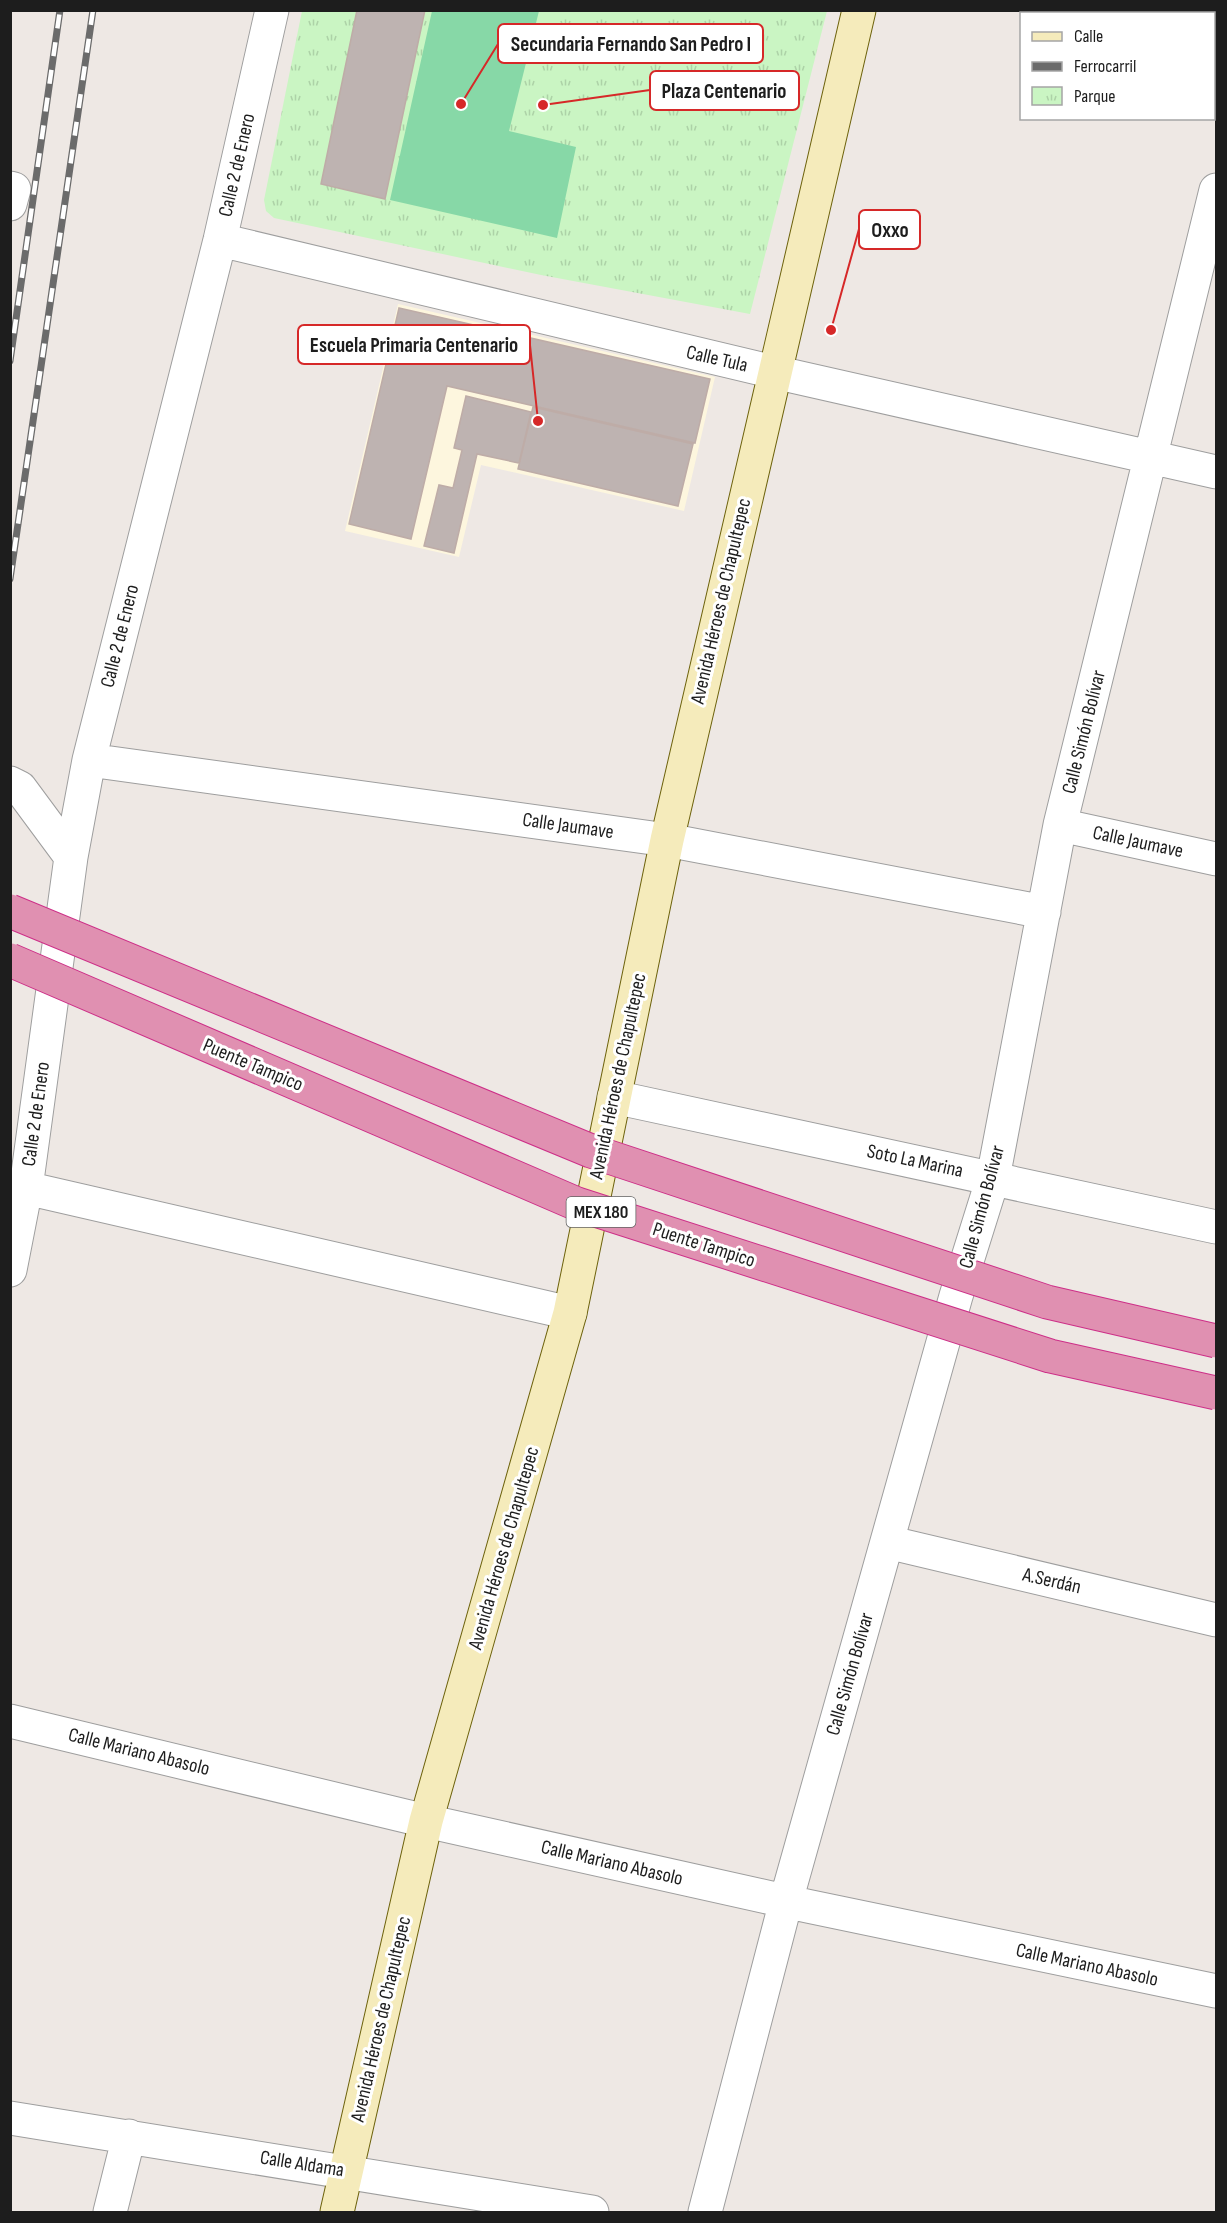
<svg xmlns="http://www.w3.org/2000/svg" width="1227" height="2223" font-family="'Sofia Sans Condensed',sans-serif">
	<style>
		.education { fill: #fdf6de }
		.park { fill: url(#park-tufts) }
		.pitch { fill: #87d8a7 }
		.building { fill: #beb3b1; stroke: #beaca7; stroke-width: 1.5 }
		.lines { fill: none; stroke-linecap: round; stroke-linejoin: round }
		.street-casing { stroke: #9e9e9e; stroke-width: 35 }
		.secondary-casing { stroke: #6d620c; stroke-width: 35 }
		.street { stroke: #fff; stroke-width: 33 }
		.secondary { stroke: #f5ebbb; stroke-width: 33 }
		.rail-casing { stroke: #6b6b6b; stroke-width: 7 }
		.rail { stroke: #fff; stroke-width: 4.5; stroke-dasharray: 14; stroke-linecap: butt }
		.highway-bridge-casing { stroke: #cd2f88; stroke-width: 35; stroke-linecap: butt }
		.highway-bridge { stroke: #e090b1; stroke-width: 33 }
		.labels { text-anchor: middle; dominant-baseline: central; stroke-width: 6; stroke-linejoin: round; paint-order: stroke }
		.shield { fill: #fff; stroke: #616161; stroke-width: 1.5 }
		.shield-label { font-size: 18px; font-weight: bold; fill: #1d1d1d }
		.street-label { font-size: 20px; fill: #1d1d1d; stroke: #fff }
		.leader { fill: none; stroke: #d62828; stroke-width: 2 }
		.callout-dot { fill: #d62828; stroke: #fff; stroke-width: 2 }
		.callout { fill: #fff; stroke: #d62828; stroke-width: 2 }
		.callout-label { font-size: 21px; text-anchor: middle; font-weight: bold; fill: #1d1d1d }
	</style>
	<defs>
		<pattern id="park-tufts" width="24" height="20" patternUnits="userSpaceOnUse" patternTransform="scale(1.5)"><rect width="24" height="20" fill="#caf5c3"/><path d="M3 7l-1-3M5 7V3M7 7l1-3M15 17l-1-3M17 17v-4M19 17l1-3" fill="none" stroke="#add2a7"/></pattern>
	</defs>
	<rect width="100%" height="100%" fill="#eee8e4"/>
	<path class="education" d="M398,304L715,377L684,511L481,465L459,557L345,531Z"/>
	<path class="park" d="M302,11H827L750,314L541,275L274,218L266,211L264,200Z"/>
	<path class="pitch" d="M432,11H539L509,131L576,147L557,238L390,200Z"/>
	<path class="building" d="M357,10H425L385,199L321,184Z
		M399,308L710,379L695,443L447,386L411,539L349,524Z
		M466,396L531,412L519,463L477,454L454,553L424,546L439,485L453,488L462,450L454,448Z
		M533,407L693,444L678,506L518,469Z"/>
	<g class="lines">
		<g class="street-casing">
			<path id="street" d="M10,188L14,189L10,204
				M220,240L774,372L1216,472
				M89,760L667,840L1044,912
				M10,783L20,788L71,857
				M1060,825L1216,859
				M614,1097L1216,1227
				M26,1188L570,1313
				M10,1270L26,1188L71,857L89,760L220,240L272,10
				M887,1542L1216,1620
				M10,1721L426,1821L807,1906L1216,1991
				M10,2118L592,2212
				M110,2212L129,2136
				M705,2212L786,1901L956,1296L993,1178L1060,825L1216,190"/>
		</g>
		<g class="secondary-casing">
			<path id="secondary" d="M337,2212L426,1821L570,1313L667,840L859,10"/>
		</g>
		<use href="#street" class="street"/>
		<use href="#secondary" class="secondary"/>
		<g class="rail-casing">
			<path id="rail" d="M10,361L60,10
				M10,579L93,10"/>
		</g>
		<use href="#rail" class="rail"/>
		<g class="highway-bridge-casing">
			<path id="highway-bridge" d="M10,911L591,1151L1047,1302L1216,1341
				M10,960L577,1204L1050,1356L1216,1393"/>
		</g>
		<use href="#highway-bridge" class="highway-bridge"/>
	</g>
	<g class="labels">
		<rect class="shield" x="566.5" y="1197" width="69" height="30" rx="4.5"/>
		<g class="shield-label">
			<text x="601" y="1212">MEX 180</text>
		</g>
		<g class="street-label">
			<text transform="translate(237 165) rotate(-77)">Calle 2 de Enero</text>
			<text transform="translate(717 359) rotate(13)">Calle Tula</text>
			<text transform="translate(721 601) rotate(-77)">Avenida Héroes de Chapultepec</text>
			<text transform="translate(120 636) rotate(-76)">Calle 2 de Enero</text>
			<text transform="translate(1084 732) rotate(-76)">Calle Simón Bolívar</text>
			<text transform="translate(568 826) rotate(8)">Calle Jaumave</text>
			<text transform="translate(1138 842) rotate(12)">Calle Jaumave</text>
			<text transform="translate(253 1065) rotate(23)">Puente Tampico</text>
			<text transform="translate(618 1076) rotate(-78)">Avenida Héroes de Chapultepec</text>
			<text transform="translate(36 1114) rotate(-82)">Calle 2 de Enero</text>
			<text transform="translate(915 1161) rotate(12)">Soto La Marina</text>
			<text transform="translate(982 1207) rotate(-75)">Calle Simón Bolívar</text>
			<text transform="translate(704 1245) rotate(18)">Puente Tampico</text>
			<text transform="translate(504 1548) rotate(-74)">Avenida Héroes de Chapultepec</text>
			<text transform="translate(1052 1581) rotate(13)">A.Serdán</text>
			<text transform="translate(850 1674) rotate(-74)">Calle Simón Bolívar</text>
			<text transform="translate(139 1752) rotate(14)">Calle Mariano Abasolo</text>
			<text transform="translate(612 1863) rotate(13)">Calle Mariano Abasolo</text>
			<text transform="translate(1087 1965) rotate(12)">Calle Mariano Abasolo</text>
			<text transform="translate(381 2019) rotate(-77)">Avenida Héroes de Chapultepec</text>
			<text transform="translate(302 2164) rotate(9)">Calle Aldama</text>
		</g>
	</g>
	<path class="leader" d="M461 104L498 44M543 105L650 90M831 330L859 229M538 421L530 345"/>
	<g class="callout-dot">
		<circle cx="461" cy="104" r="6"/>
		<circle cx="543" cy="105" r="6"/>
		<circle cx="831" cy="330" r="6"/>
		<circle cx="538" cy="421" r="6"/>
	</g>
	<g class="callout">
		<rect x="498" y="24" width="265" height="39" rx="6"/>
		<rect x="650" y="71" width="149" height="39" rx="6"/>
		<rect x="859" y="210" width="61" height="39" rx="6"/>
		<rect x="298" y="325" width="232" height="39" rx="6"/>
	</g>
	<g class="callout-label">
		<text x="631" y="51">Secundaria Fernando San Pedro I</text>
		<text x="724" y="98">Plaza Centenario</text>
		<text x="890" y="237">Oxxo</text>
		<text x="414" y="352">Escuela Primaria Centenario</text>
	</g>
	<rect width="1227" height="2223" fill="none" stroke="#1d1d1d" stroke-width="24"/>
	<rect x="1020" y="12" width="195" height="108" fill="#ffffff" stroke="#a5a5a5" stroke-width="1.5"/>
	<rect x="1032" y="32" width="30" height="9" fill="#f5ebbb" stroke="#a5a5a5" stroke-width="1.5"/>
	<text x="1074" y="42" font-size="18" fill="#1d1d1d">Calle</text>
	<rect x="1032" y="62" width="30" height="9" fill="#6b6b6b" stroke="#a5a5a5" stroke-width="1.5"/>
	<text x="1074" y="72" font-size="18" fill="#1d1d1d">Ferrocarril</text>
	<rect x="1032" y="87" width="30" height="18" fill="url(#park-tufts)" stroke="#a5a5a5" stroke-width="1.5"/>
	<text x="1074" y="102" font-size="18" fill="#1d1d1d">Parque</text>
</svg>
